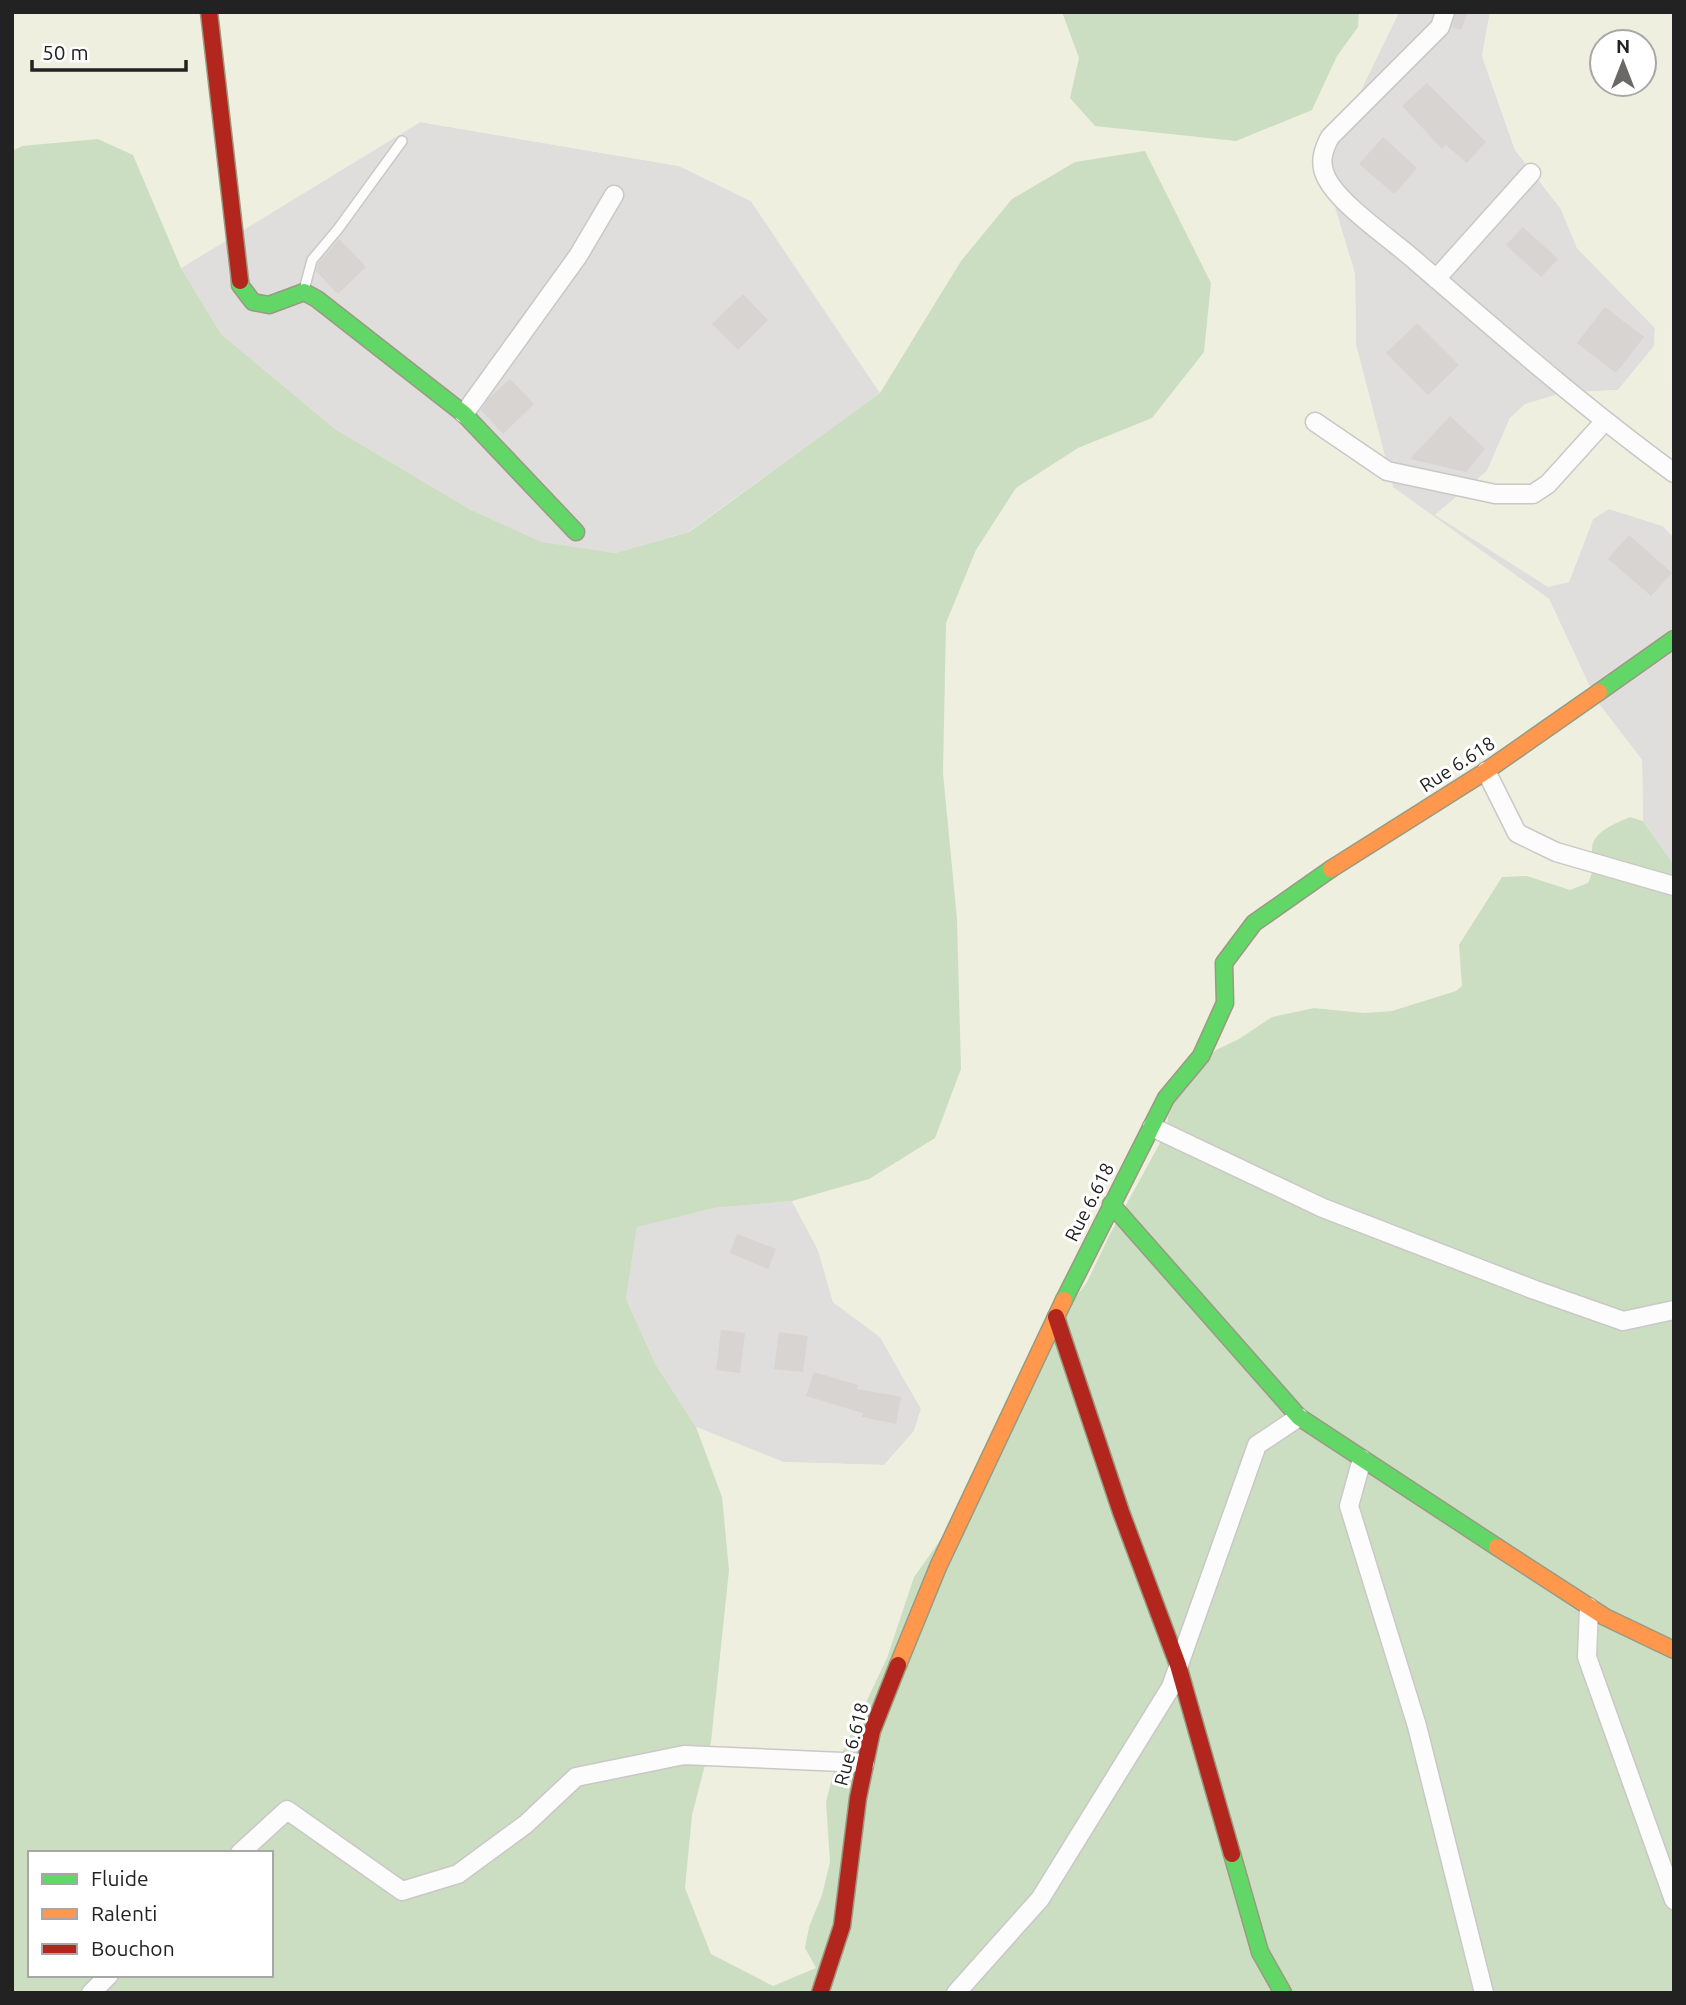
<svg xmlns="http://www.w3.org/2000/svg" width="1686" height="2005" font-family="Ubuntu,sans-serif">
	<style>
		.residential { fill: #dfdedc }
		.farmland { fill: #efefdf; fill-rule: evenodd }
		.forest { fill: #cbdec1; fill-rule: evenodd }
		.building { fill: #d7d4d2 }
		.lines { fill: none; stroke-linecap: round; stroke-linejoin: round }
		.lane-casing { stroke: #c9c8c7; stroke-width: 12 }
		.street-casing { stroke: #c9c8c7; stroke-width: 21 }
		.fast-casing { stroke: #999a82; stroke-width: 19 }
		.slow-casing { stroke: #999a82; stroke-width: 19 }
		.jam-casing { stroke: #999a82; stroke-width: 19 }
		.lane { stroke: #fdfcfc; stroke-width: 9 }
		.street { stroke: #fdfcfc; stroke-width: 18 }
		.fast { stroke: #63d668; stroke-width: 16 }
		.slow { stroke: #ff974d; stroke-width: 16 }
		.jam { stroke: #b3261e; stroke-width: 16 }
		.labels { text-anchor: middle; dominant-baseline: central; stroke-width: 6; stroke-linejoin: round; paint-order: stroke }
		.street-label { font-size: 19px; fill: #222; stroke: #fff }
	</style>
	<rect width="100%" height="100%" fill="#f0eeeb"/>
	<path class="residential" d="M1399,12H1490L1482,56L1515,150L1561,209L1577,248L1655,328L1654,346L1618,390L1562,393L1510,418L1487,471L1435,515L1569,582L1593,519L1609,509L1663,526L1674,538V865L1643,821L1642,760L1596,700L1549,599L1393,488L1356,345L1355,274L1323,168Z
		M420,122L679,166L751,201L880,393L688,532L615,553L541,543L471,510L335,429L221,334L181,268Z
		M792,1201L818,1250L833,1302L880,1337L921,1409L914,1431L884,1465L783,1462L696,1427L656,1365L626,1299L637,1226L714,1208Z"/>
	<path class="farmland" d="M12,12H1062L1080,58L1070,98L1312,110L1337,56L1358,27L1359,12H1399L1323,168L1355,274L1356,345L1393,487L1549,599L1596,700L1642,760L1643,821L1630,817L1594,869L1589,883L1570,890L1527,876L1459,945L1462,986L1456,991L1392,1011L1364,1013L1315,1008L1272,1017L1239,1039L1216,1050L1168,1116L1166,1132L1110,1234L1087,1282L1075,1298L887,1658L834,1770L826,1802L830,1862L805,1948L816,1968L773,1986L711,1954L685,1888L692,1815L711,1742L729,1570L722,1497L696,1427L783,1462L884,1465L914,1431L921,1409L880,1337L833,1302L818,1250L792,1201L869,1179L935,1138L961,1069L957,919L943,773L946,623L976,550L1016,488L1078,448L1152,418L1204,352L1211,283L1075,162L1012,199L961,261L880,393L751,201L679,166L420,122L181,268L133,155L22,146L12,151Z
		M1490,12H1674V326L1671,330V380L1674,384V538L1663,526L1609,509L1593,519L1569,582L1548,587L1435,515L1487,471L1510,418L1525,404L1562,393L1618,390L1654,346L1655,328L1577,248L1561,209L1515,150L1482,56ZM1602,42H1644V84H1602Z"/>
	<path class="forest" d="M1062,12H1359L1358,27L1337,56L1312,110L1236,141L1095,126L1070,98L1079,58Z
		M98,139L133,155L181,268L221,334L335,429L471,510L541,542L615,553L689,532L880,393L961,261L1012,199L1075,162L1145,151L1211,283L1204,352L1152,418L1078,448L1016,488L976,550L946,623L943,773L957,919L961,1069L935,1138L869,1179L792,1201L714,1208L637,1227L626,1299L656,1365L696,1427L722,1497L729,1570L711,1742L692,1815L685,1888L711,1954L773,1986L816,1968L805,1948L809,1927L822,1895L830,1862L826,1802L834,1770L887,1658L914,1577L951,1525L1075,1298L1087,1282L1110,1234L1166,1132L1168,1116L1183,1080L1216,1050L1239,1039L1272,1017L1314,1008L1364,1013L1392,1011L1456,991L1462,986L1459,945L1502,877L1527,876L1570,890L1588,883C1596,866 1591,866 1592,849C1592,832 1616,823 1630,817L1643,821L1674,865V1993H12V151L22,146ZM30,1853H271V1975H30Z"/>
	<path class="building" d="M1456,12H1468L1461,30L1452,27Z
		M1427,83L1486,142L1467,163L1446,145L1442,149L1402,106Z
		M1383,137L1417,168L1394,194L1359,164Z
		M1523,227L1558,259L1541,277L1506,245Z
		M339,239L366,267L338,294L316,271L318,263Z
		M743,294L768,320L738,350L712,324Z
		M1605,307L1644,337L1616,373L1577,343Z
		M1417,323L1459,365L1428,395L1386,353Z
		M510,379L534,404L503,434L481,410L489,398Z
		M1450,416L1485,449L1466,472L1410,459Z
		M1629,535L1672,573L1651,596L1608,559Z
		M737,1234L776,1249L768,1269L730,1253Z
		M721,1330L745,1333L740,1373L716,1370Z
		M779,1332L808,1336L803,1372L774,1369Z
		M814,1372L858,1385L857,1389L901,1397L896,1424L862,1417L863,1413L806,1396Z"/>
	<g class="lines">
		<g class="lane-casing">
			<path id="lane" d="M304,290L312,260L338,229L402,141"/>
		</g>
		<g class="street-casing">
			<path id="street" d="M1445,12L1440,27L1330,137C1323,150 1319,163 1326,177C1338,203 1388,237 1411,257C1497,331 1582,406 1674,473
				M1436,279L1531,173
				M464,414L578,256L614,195
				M1315,422L1387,471L1495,494H1533L1548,484L1604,422
				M1486,771L1517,833L1556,852L1674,886
				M1152,1127L1323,1208L1535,1290L1623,1321L1674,1310
				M1362,1459L1349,1506L1417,1726L1484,1993
				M1589,1607L1587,1657L1674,1900
				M240,1853L287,1810L402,1891L458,1874L526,1824L576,1777L684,1755L865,1763
				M91,1993L109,1975
				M956,1993L1040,1899L1171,1687L1257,1445L1299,1417"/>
		</g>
		<g class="fast-casing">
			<path id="fast" d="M240,281V285L253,302L269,305L304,292L317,299L464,414L576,532
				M1599,692L1674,639
				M1111,1204L1299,1417L1497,1547
				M1064,1300L1166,1098L1201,1056L1225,1003L1224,963L1254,923L1331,869
				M1232,1854L1260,1952L1283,1993"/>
		</g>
		<g class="slow-casing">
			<path id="slow" d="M1331,869L1486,771L1599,692
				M1497,1547L1605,1617L1674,1650
				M898,1665L938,1567L1064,1300"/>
		</g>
		<g class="jam-casing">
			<path id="jam" d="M209,12L240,281
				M1056,1317L1121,1512L1178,1665L1232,1854
				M820,1993L842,1926L858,1798L872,1731L898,1665"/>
		</g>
		<use href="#lane" class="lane"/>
		<use href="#street" class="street"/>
		<use href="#fast" class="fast"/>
		<use href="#slow" class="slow"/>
		<use href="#jam" class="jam"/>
	</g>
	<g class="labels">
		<g class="street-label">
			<text transform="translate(1457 764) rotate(-33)">Rue 6.618</text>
			<text transform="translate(1089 1202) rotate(-63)">Rue 6.618</text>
			<text transform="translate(851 1744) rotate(-75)">Rue 6.618</text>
		</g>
	</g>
	<rect width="1686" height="2005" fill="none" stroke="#222222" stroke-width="28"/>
	<rect x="28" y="1851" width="245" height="126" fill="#ffffff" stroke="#a7a7a7" stroke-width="2"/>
	<rect x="42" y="1874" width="35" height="10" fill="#63d668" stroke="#a7a7a7" stroke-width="2"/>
	<text x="91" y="1886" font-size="21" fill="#222222">Fluide</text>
	<rect x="42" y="1909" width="35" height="10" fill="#ff974d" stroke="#a7a7a7" stroke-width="2"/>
	<text x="91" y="1921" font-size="21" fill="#222222">Ralenti</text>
	<rect x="42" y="1944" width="35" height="10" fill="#b3261e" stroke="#a7a7a7" stroke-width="2"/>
	<text x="91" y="1956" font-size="21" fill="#222222">Bouchon</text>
	<g transform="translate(1623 63)"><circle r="33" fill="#ffffff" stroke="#a7a7a7" stroke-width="2"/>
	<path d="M0-5L12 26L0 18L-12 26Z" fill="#6a6968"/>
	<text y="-10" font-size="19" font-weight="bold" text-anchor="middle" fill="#222222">N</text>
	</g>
	<path d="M32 60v10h154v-10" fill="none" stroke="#222222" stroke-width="3.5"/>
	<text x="42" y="60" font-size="21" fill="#222222" stroke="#ffffff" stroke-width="5" paint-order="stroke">50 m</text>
</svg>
